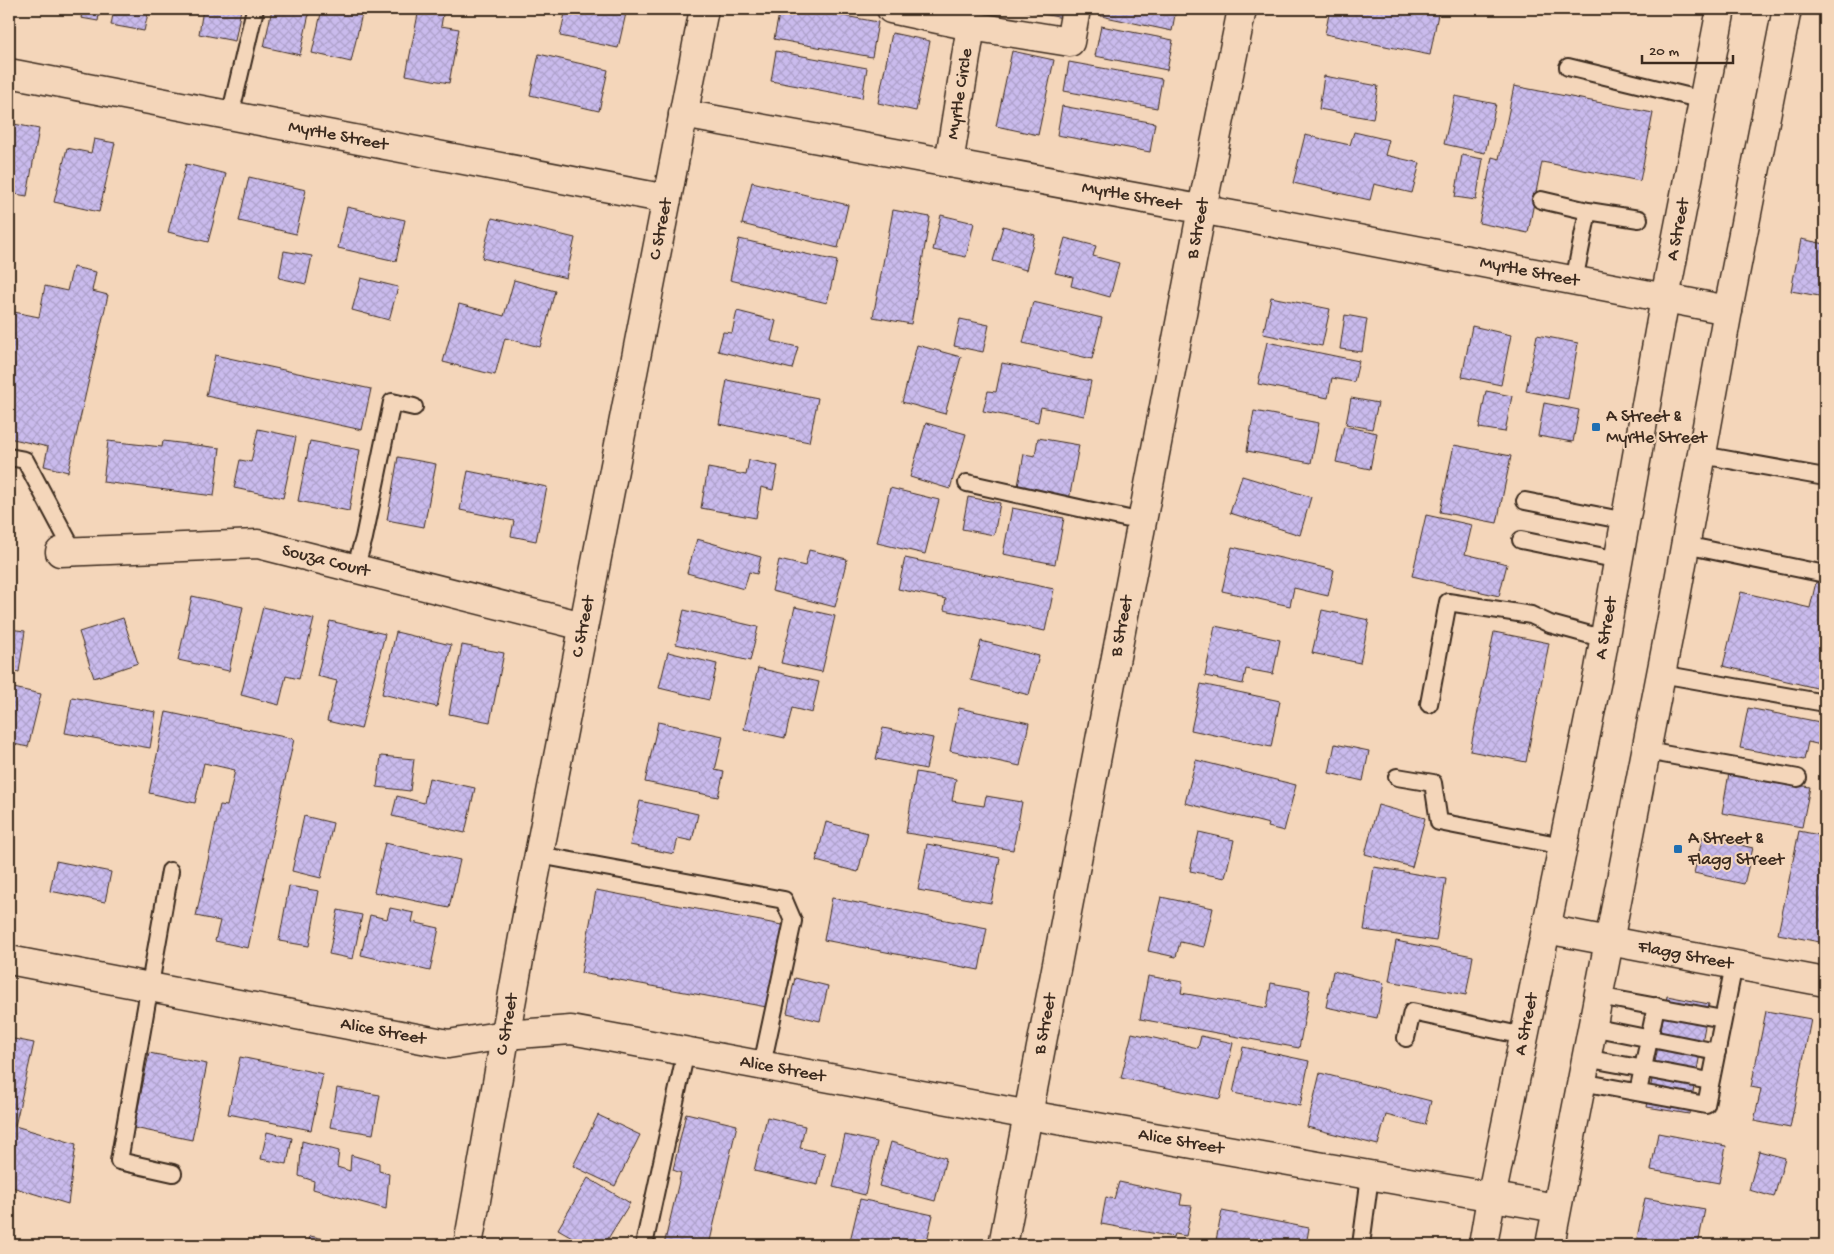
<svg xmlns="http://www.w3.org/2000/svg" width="1834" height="1254" font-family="'Gochi Hand',sans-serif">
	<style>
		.building { fill: url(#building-cross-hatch); stroke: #3b2a1e }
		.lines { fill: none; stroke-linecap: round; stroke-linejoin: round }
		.service-casing { stroke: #3b2a1e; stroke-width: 20 }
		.minor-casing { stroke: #3b2a1e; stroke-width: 31 }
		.secondary-casing { stroke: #3b2a1e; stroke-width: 31 }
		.service { stroke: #f4d6ba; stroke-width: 16 }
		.minor { stroke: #f4d6ba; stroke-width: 28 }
		.secondary { stroke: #f4d6ba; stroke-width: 28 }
		.poi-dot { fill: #1f6fb2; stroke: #f4d6ba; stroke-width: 2 }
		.labels { text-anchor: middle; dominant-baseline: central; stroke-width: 4; stroke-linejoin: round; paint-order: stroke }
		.street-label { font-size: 18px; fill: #3b2a1e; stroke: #f4d6ba }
		.poi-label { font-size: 18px; fill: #3b2a1e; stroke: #f4d6ba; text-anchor: start }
	</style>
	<defs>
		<pattern id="building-cross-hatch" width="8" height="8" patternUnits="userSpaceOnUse" patternTransform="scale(1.25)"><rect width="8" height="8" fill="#cabbed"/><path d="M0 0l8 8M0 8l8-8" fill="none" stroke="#aea1cb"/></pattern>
	</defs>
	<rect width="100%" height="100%" fill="#f4d6ba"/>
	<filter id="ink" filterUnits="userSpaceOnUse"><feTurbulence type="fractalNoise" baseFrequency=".02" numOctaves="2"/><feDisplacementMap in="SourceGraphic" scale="10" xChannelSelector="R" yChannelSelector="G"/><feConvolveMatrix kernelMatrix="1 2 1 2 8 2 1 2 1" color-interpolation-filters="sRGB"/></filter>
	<g filter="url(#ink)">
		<path class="building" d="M59,9H100L98,21L81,18L82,13Z
			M114,9H149L144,31L111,25Z
			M203,9H241L235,41L199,34Z
			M272,9H310L300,55L264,47Z
			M322,9H363L351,62L312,53Z
			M419,9H444L441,26L459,29L449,83L406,75Z
			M566,9H627L618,48L560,36Z
			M780,9H805L878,22L872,57L774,39Z
			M1017,9H1065L1063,18Z
			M1102,9H1176L1172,31L1101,16Z
			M1330,9H1439L1430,55L1325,34Z
			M1101,26L1173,40L1167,70L1095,56Z
			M892,33L930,41L916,111L878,103Z
			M776,51L867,68L862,98L771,81Z
			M1012,51L1054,60L1038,135L996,126Z
			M539,54L608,70L599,111L530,95Z
			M1069,62L1162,79L1157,108L1064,91Z
			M1324,76L1378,86L1373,119L1319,109Z
			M1514,86L1653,113L1640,181L1542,162L1528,233L1479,223L1492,157L1499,159Z
			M1455,96L1496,104L1485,153L1444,144Z
			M1062,106L1155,123L1150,152L1057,135Z
			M9,123L39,129L27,196L9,193Z
			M1354,132L1389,140L1385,155L1420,163L1412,193L1374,184L1370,200L1293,183L1305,135L1350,145Z
			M94,139L115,143L99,212L54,202L67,148L91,153Z
			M1462,155L1483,159L1476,200L1455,197Z
			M186,164L226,174L208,242L168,232Z
			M249,177L306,190L296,234L239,221Z
			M752,182L848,205L838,248L742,224Z
			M347,207L405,220L396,261L338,248Z
			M893,210L930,217L911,324L873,317Z
			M941,215L974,223L966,257L933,250Z
			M492,218L575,238L566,278L482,258Z
			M1003,226L1035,235L1026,270L993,261Z
			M1065,238L1096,246L1093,256L1119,263L1110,297L1071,286L1073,277L1055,273Z
			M739,239L837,261L827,303L730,280Z
			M1801,239L1825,244V297L1791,291Z
			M284,251L312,256L306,284L279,278Z
			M73,267L96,272L92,291L108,295L68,472L44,466L48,447L9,438V311L39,317L45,286L67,291Z
			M361,278L398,287L389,320L352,310Z
			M514,280L555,291L540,347L505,338L495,375L443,362L459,304L504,316Z
			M1271,297L1330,309L1322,346L1263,334Z
			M1033,302L1102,318L1092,359L1023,343Z
			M737,311L776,321L771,341L798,347L792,369L718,351L723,332L732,333Z
			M1345,315L1367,319L1362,352L1340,349Z
			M960,319L989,325L983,352L954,346Z
			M1472,326L1511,335L1501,385L1462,377Z
			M1537,335L1578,343L1568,399L1526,391Z
			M1267,342L1359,361L1354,382L1332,378L1328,398L1258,384Z
			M917,345L961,357L945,414L902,402Z
			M215,355L371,389L362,430L206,396Z
			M1002,363L1091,381L1084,416L1041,407L1038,422L983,411L988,391L996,392Z
			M727,380L818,398L809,442L719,424Z
			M1486,391L1512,396L1505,432L1479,428Z
			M1351,398L1378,403L1372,429L1346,424Z
			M1544,403L1579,410L1573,442L1538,436Z
			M1254,411L1319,423L1311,463L1247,451Z
			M926,423L966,434L950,489L910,477Z
			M1344,426L1377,433L1370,469L1336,462Z
			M258,429L296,437L283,498L234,488L240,460L251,462Z
			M1038,438L1079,445L1069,500L1017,491L1024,454L1035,456Z
			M108,441L162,447L163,441L220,448L214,496L103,482Z
			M310,441L360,450L349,511L298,501Z
			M1454,445L1511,456L1497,523L1440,512Z
			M398,457L436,464L424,527L387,520Z
			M749,460L778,466L773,490L761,487L756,518L701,508L708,468L746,475Z
			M468,471L547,487L536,541L511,536L514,521L460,510Z
			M1242,476L1311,497L1300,535L1230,513Z
			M890,488L939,500L925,554L877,543Z
			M968,497L1000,503L994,535L962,529Z
			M1012,508L1064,518L1055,564L1003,554Z
			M1426,515L1472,525L1465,554L1507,564L1499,596L1412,576Z
			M697,539L761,557L757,574L749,572L744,589L687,573Z
			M1232,547L1334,570L1328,596L1294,588L1290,606L1222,591Z
			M809,550L847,559L835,607L772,591L779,560L805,566Z
			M905,558L1054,589L1045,631L944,610L946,599L898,589Z
			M1816,582L1825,585V690L1723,666L1741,592L1810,608Z
			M192,596L243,607L229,671L178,660Z
			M263,607L314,619L299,679L286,676L279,705L241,695Z
			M795,607L835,616L822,672L781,663Z
			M684,610L758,627L750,661L676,644Z
			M1322,610L1369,620L1360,663L1312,653Z
			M123,618L138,663L94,678L79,632Z
			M330,621L385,634L361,729L327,721L337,681L317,676Z
			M1215,626L1280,640L1273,674L1246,669L1243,684L1205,676Z
			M9,629L25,631L19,672L9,670Z
			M396,632L451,645L437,707L382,694Z
			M1494,632L1549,643L1526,762L1470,751Z
			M981,641L1039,656L1029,695L971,680Z
			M462,645L504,653L490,722L449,714Z
			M668,652L717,664L709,700L659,688Z
			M758,668L819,682L812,713L792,708L785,738L744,729Z
			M1201,684L1280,701L1271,747L1191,730Z
			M9,687L41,694L28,747L9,743Z
			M72,697L156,712L150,748L65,733Z
			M959,708L1029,723L1020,766L950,751Z
			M1748,708L1825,723V746L1808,742L1804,760L1740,748Z
			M166,712L294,739L248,948L215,941L220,921L196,916L220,805L227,806L235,770L204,763L195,803L149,793Z
			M658,722L723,736L715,770L724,772L718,797L645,782Z
			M883,728L933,738L926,769L876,759Z
			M1335,744L1369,751L1363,781L1329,773Z
			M381,756L414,759L410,791L377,787Z
			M1196,760L1296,785L1284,831L1268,827L1269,824L1185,803Z
			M916,772L956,779L952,801L984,806L986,796L1022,802L1013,850L906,833Z
			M1729,773L1810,787L1802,827L1722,813Z
			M429,778L475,788L465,833L392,816L397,796L424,803Z
			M640,801L698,814L692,841L678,838L674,854L630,845Z
			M1378,805L1425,818L1412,867L1365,854Z
			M304,816L333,823L321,878L292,871Z
			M826,822L868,833L858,872L816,861Z
			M1799,831L1824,836L1820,853L1825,854V943L1778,934Z
			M1199,832L1234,840L1225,878L1190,871Z
			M1703,836L1753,848L1744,884L1694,873Z
			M385,843L460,860L449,908L374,892Z
			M927,844L1000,858L991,903L918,890Z
			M56,861L111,872L105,902L50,891Z
			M1374,867L1446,879L1436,941L1364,930Z
			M289,886L319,891L309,946L279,941Z
			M596,890L787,926L772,1008L581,973Z
			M1161,897L1213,908L1204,947L1180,942L1176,957L1148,951Z
			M832,898L987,928L979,970L824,940Z
			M390,908L414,913L412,922L439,928L430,971L361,955L370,915L387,919Z
			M338,910L362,915L353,959L329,954Z
			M1396,941L1473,956L1466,995L1389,981Z
			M1333,971L1384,983L1377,1018L1326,1007Z
			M1148,976L1183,982L1181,993L1267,1008L1271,983L1310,990L1299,1048L1140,1019Z
			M795,978L828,986L820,1021L787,1013Z
			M1667,996L1709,1004L1689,1114L1647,1107Z
			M1766,1011L1811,1019L1790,1128L1754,1121L1761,1089L1751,1087Z
			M1132,1033L1198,1048L1201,1036L1233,1043L1220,1099L1121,1078Z
			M9,1038L34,1043L15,1126L76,1144L68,1204L9,1186Z
			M1243,1047L1309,1061L1300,1106L1233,1093Z
			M149,1053L207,1064L192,1140L134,1128Z
			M240,1057L323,1074L311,1130L228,1114Z
			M1320,1073L1431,1101L1425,1125L1386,1115L1378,1145L1307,1127Z
			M337,1088L380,1095L373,1134L330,1127Z
			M686,1113L737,1125L709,1245H664L681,1173L673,1170Z
			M598,1115L640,1135L615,1186L573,1166Z
			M767,1117L805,1126L800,1148L825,1153L818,1185L754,1171Z
			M267,1132L292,1138L287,1164L261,1159Z
			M1658,1133L1726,1146L1719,1183L1651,1170Z
			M845,1135L877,1142L865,1195L833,1187Z
			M302,1141L339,1151L337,1167L350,1171L351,1155L379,1163V1171L389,1174L386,1209L313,1189L314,1181L299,1176Z
			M891,1142L946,1158L935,1201L879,1186Z
			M1759,1151L1785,1158L1774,1197L1749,1190Z
			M588,1178L630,1203L604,1245H586L558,1229Z
			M1119,1182L1182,1195L1180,1205L1192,1206L1186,1236L1175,1234L1174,1237L1101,1224L1106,1197L1114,1199Z
			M1645,1198L1705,1209L1698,1245H1675L1637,1238Z
			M860,1199L933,1215L926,1245H849Z
			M1222,1211L1309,1228L1306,1245H1215Z
			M310,1236L355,1245H308Z"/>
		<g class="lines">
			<g class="service-casing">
				<path id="service" d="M1568,67L1703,100
					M230,116L255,9
					M1541,200L1588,211
					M1574,281L1588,211L1639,219
					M1702,455L1825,477
					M9,457L25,460L74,552
					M967,483L1142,522
					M1525,501L1626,521
					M1521,540L1619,560
					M1685,545L1825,574
					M355,569L364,538L392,402L414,407
					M1661,674L1825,703
					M1429,704L1448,602L1531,615L1550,624L1605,639
					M1646,751L1798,778
					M1397,777L1433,783L1439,822L1563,846
					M539,855L784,900L793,921L762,1065
					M170,871L119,1161L173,1173
					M1598,996L1723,1019
					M1591,1027L1717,1052
					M1406,1038L1412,1012L1524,1036
					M1585,1058L1710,1081
					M1581,1082L1706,1105L1734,965
					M1638,1092L1656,1006
					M644,1245L686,1051
					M1361,1245L1370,1176"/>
			</g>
			<g class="minor-casing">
				<g id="minor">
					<path d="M891,9L971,26L1070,42L1076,9"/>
					<path id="s1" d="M9,73L667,199"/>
					<path id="s2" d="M683,114L1254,219L1728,310"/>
					<path id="s3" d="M949,163L971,26"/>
					<path id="s4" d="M60,552L258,544L583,626"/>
					<path id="s5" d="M1546,929L1825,982"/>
					<path id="s6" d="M9,960L448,1044L505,1035L571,1030L1029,1115L1556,1208"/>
					<path id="s7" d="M468,1245L525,926L704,9"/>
					<path id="s8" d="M1003,1245L1202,209L1242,9"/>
				</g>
			</g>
			<g class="secondary-casing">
				<g id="secondary">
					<path id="s9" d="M1483,1245L1491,1198L1598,675L1665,298L1721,9"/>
					<path d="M1550,1245L1675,602L1728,310L1787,9"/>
				</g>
			</g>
			<use href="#service" class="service"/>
			<use href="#minor" class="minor"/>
			<use href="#secondary" class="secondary"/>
		</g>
	</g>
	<g class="poi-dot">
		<rect x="1591" y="422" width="10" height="10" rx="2.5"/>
		<rect x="1673" y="844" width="10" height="10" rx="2.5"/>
	</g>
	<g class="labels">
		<g class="street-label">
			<text stroke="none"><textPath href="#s3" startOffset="70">Myrtle Circle</textPath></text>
			<text stroke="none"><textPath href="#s1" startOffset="335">Myrtle Street</textPath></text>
			<text stroke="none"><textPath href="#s2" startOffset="456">Myrtle Street</textPath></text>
			<text stroke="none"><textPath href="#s7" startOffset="1034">C Street</textPath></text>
			<text stroke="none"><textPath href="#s8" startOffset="1035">B Street</textPath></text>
			<text stroke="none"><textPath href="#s9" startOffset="1034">A Street</textPath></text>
			<text stroke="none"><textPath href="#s2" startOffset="861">Myrtle Street</textPath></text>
			<text stroke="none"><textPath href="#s4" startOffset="268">Souza Court</textPath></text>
			<text stroke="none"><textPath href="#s7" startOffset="629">C Street</textPath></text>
			<text stroke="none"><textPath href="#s8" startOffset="630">B Street</textPath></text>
			<text stroke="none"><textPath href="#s9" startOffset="629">A Street</textPath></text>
			<text stroke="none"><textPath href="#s5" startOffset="142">Flagg Street</textPath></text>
			<text stroke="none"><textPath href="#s7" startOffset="224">C Street</textPath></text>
			<text stroke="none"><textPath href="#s8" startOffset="225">B Street</textPath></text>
			<text stroke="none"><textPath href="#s9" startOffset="225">A Street</textPath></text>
			<text stroke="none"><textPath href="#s6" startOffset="381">Alice Street</textPath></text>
			<text stroke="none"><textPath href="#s6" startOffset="786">Alice Street</textPath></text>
			<text stroke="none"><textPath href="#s6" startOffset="1191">Alice Street</textPath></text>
		</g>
		<g class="poi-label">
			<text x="1606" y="417">A Street &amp;<tspan x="1606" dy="21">Myrtle Street</tspan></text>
			<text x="1688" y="839">A Street &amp;<tspan x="1688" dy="21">Flagg Street</tspan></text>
		</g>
	</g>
	<rect width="1834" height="1254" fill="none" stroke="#f4d6ba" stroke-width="30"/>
	<rect x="15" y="15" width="1804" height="1224" fill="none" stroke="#3b2a1e" stroke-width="2" filter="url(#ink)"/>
	<path d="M1642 55v8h91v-8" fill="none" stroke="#3b2a1e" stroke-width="2.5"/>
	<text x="1649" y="55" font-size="15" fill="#3b2a1e" stroke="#f4d6ba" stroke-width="4" paint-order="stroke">20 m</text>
</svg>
